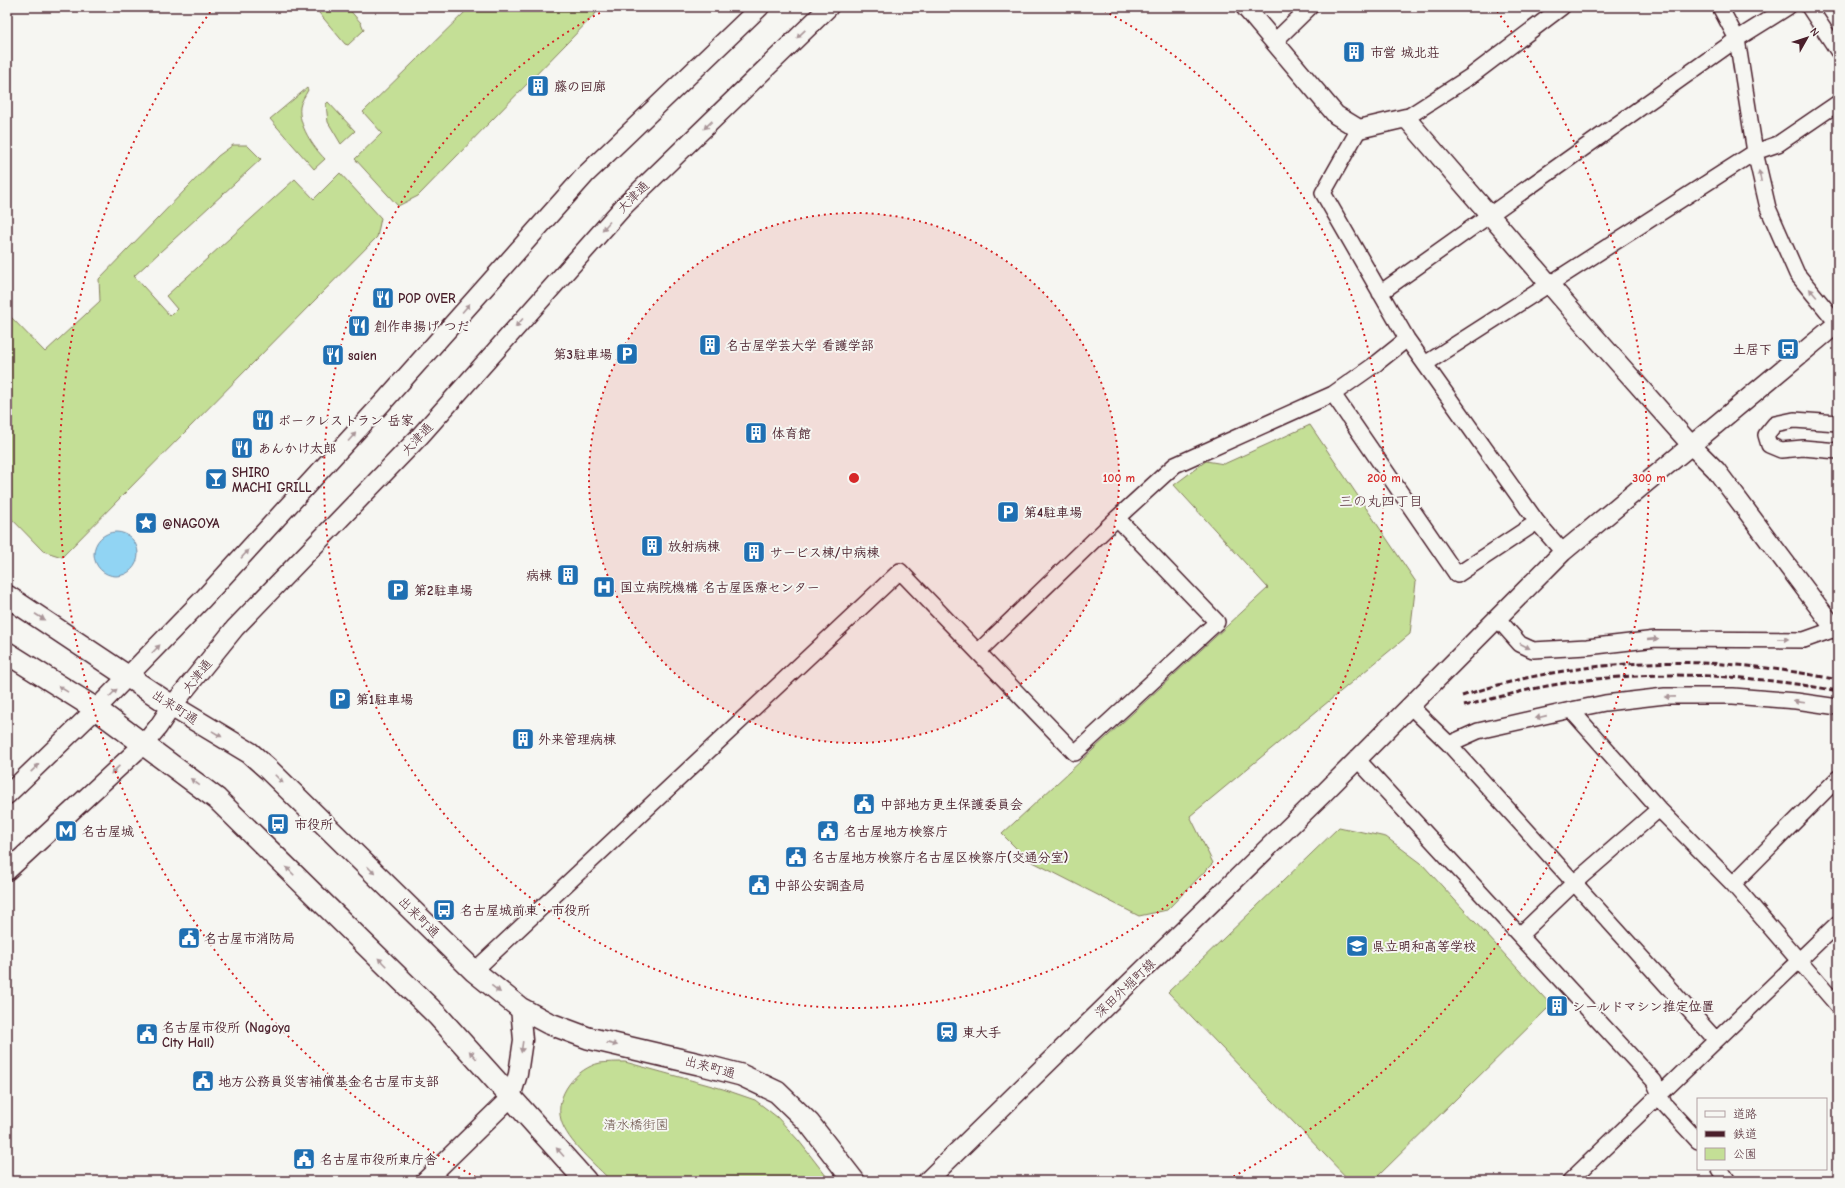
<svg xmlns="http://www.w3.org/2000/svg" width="1845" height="1188" font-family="'Comic Neue','Klee One',sans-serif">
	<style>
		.green { fill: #c4df96; stroke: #877f60 }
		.water { fill: #91d4f3; stroke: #758ca3 }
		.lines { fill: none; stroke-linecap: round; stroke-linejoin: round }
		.minor-casing { stroke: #4a1f2b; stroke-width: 18 }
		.tertiary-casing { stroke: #4a1f2b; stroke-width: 21 }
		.secondary-casing { stroke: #4a1f2b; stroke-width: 24 }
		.minor { stroke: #f6f6f2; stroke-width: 15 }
		.tertiary { stroke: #f6f6f2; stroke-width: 18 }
		.secondary { stroke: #f6f6f2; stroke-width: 21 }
		.rail { stroke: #4a1f2b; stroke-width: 3; stroke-dasharray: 6 3; stroke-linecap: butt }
		.oneway { fill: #a99598 }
		.ring { fill: none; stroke: #d62828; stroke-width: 2; stroke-dasharray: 2 4 }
		.labels { text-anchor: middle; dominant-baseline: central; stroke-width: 4; stroke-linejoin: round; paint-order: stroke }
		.poi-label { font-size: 13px; font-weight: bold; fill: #4a1f2b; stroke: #f6f6f2; text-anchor: start }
		.street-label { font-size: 13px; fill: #4a1f2b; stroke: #f6f6f2 }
		.park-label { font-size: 13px; fill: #684f46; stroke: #f6f6f2 }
		.neighbourhood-label { font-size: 14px; fill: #4a1f2b; stroke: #f6f6f2 }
		.centre { fill: #d62828; stroke: #f6f6f2; stroke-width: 2 }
		.ring-label { font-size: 12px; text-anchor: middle; font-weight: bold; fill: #d62828; stroke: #f6f6f2; stroke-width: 4; stroke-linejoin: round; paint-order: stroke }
	</style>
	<rect width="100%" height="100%" fill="#f6f6f2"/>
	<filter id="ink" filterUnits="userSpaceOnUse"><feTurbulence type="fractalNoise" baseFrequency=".025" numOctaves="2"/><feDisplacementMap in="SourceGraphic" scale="8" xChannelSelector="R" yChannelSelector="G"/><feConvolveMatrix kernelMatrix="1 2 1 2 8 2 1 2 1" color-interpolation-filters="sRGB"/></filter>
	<g filter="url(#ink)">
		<path class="green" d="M314,7H347L361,23L364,30L348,45L345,44Z
			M470,7H602L418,196L398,206L355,159L382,133L363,112Z
			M307,88L308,90C305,96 301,101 300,107C298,125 313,147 325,159L314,169L270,119Z
			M328,102L355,131L341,144L328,122L326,104Z
			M233,145H247L261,159L134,276L170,316L177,309L166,296L295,179L314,199L340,173L381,218L377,237L62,557L43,551L7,514V313L45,352L100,301L99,279L218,156Z
			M1310,425L1416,582L1410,634L1190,816L1213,863L1167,910L1139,916L1027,859L1002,834L1268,588L1174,485L1206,461L1224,464Z
			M1339,827L1386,837L1421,863L1551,1005L1373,1181H1350L1168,992Z
			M625,1062L723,1089L755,1100L777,1117L799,1141L830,1181H611C596,1165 567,1142 561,1120C554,1095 577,1068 600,1063C608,1062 617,1062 625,1062Z"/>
		<path class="water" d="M94 554a22 22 0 1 1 44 0a22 22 0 1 1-44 0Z"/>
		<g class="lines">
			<g class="minor-casing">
				<path id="minor" d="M1720,7L1737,39L1755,152L1768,208L1797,274L1837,323
					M1809,7L1838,51
					M1274,42L1310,7
					M1406,118L1471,76L1562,7
					M1359,129L1323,193L1407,339L1537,522L1563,552
					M1380,293L1737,39L1788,7
					M1425,364L1755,152L1778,144L1838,103
					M1333,394L1457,575L1537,522
					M1838,423L1794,420L1775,424L1766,435L1769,445L1781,450L1803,448L1838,451
					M1497,618L1520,644L1533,650L1587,647L1656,639L1804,640L1835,629L1838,632
					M979,651L1117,518L1175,465L1333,394L1377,363L1407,339
					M1410,706L1449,744L1716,1040
					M1571,710L1659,809L1733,884L1838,1006
					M1449,744L1478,731L1571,710L1605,703L1665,696H1733L1796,701L1838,707
					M1357,759L1654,1081L1664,1104L1698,1141
					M1733,884L1838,778
					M1520,935L1575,882L1659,809
					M474,971L900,571L1075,753L1217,622L1117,518
					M1720,1169L1728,1181
					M1570,1181L1838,923"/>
			</g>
			<g class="tertiary-casing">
				<path id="tertiary" d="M1245,7L1336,115L1359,129L1406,118L1582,322L1692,446L1716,470L1835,629
					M7,795L96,709L203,599L386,399L586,174L760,7
					M7,871L144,744L158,727L172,706L235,628L420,436L625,205L829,7
					M425,1181L511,1097L518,1074L523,1040L520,1008
					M927,1181L1323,794L1563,552L1838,323"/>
			</g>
			<g class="secondary-casing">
				<path id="secondary" d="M7,596L172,706L250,753L268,769L474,971L520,1008L548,1023L588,1038L699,1064L741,1075L777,1092L809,1123L854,1181
					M7,653L96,709L217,799L438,1016L586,1181"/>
			</g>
			<use href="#minor" class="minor"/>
			<use href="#tertiary" class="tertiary"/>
			<use href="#secondary" class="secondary"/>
			<path class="rail" d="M1462,696C1483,689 1505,683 1526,678C1629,656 1735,658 1838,680
				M1464,706C1496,698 1527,689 1559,684C1651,669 1747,674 1838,691"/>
		</g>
		<defs><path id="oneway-solid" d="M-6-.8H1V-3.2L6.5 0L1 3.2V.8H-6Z"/></defs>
		<g class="oneway">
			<use href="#oneway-solid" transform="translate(801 34) rotate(136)"/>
			<use href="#oneway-solid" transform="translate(708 125) rotate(136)"/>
			<use href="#oneway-solid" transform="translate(1760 176) rotate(-102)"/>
			<use href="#oneway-solid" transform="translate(606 226) rotate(132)"/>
			<use href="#oneway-solid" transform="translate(1813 293) rotate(-130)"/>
			<use href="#oneway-solid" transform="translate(466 308) rotate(-49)"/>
			<use href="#oneway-solid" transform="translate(519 323) rotate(131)"/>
			<use href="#oneway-solid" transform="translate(352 437) rotate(-48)"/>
			<use href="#oneway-solid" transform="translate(245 554) rotate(-47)"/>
			<use href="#oneway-solid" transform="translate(40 617) rotate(33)"/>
			<use href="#oneway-solid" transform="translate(1653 639) rotate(-5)"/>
			<use href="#oneway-solid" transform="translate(1783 639) rotate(1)"/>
			<use href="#oneway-solid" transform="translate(1525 646) rotate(28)"/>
			<use href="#oneway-solid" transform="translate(156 649) rotate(-46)"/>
			<use href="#oneway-solid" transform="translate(63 689) rotate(-148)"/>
			<use href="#oneway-solid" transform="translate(113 693) rotate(-45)"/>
			<use href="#oneway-solid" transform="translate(1670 697) rotate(179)"/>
			<use href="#oneway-solid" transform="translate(1799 702) rotate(-173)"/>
			<use href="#oneway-solid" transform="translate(1541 717) rotate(167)"/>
			<use href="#oneway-solid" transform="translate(217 734) rotate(31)"/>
			<use href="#oneway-solid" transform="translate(35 768) rotate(-44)"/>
			<use href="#oneway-solid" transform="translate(115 770) rotate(137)"/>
			<use href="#oneway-solid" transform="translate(279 779) rotate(45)"/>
			<use href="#oneway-solid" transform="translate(195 782) rotate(-143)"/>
			<use href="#oneway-solid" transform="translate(371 870) rotate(45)"/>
			<use href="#oneway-solid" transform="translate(290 871) rotate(-135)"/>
			<use href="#oneway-solid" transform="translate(382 962) rotate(-135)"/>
			<use href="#oneway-solid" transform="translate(496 989) rotate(38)"/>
			<use href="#oneway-solid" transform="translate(612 1044) rotate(13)"/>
			<use href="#oneway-solid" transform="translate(522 1047) rotate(98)"/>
			<use href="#oneway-solid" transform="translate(473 1055) rotate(-132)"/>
			<use href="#oneway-solid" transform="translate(560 1152) rotate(-132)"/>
		</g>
	</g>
	<circle cx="854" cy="478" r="265" fill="#d62828" fill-opacity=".12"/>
	<g class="ring">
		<circle cx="854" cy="478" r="265"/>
		<path d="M1099 8A530 530 0 1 1 609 8"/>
		<path d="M481 1180A795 795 0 0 1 211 11M1497 11A795 795 0 0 1 1227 1180"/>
	</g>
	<defs>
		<g id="building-square" transform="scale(1.15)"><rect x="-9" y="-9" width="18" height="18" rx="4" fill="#1f6fb2" stroke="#f6f6f2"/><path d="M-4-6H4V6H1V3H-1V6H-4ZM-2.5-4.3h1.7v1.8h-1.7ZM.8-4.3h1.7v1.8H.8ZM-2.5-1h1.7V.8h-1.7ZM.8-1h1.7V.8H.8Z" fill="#fff"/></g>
		<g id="restaurant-square" transform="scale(1.15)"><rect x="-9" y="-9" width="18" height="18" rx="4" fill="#1f6fb2" stroke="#f6f6f2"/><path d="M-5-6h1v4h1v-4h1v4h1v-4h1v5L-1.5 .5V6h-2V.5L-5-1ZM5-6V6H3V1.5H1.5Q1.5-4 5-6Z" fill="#fff"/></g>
		<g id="bus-square" transform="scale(1.15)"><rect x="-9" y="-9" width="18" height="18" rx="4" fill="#1f6fb2" stroke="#f6f6f2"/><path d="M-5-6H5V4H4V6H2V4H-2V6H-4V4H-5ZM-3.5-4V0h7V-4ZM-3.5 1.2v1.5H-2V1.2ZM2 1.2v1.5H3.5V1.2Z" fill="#fff"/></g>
		<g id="parking-square" transform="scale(1.15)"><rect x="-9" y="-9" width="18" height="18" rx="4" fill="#1f6fb2" stroke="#f6f6f2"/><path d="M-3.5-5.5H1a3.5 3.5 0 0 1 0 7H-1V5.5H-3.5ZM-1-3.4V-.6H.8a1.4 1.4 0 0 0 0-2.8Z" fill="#fff"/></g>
		<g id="bar-square" transform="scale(1.15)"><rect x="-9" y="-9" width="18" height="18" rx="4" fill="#1f6fb2" stroke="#f6f6f2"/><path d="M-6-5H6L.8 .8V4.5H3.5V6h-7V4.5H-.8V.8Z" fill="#fff"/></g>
		<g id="sight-square" transform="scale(1.15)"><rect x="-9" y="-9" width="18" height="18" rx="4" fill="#1f6fb2" stroke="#f6f6f2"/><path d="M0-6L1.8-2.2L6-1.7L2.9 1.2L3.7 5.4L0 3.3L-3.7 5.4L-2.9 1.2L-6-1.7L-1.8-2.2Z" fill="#fff"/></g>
		<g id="hospital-square" transform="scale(1.15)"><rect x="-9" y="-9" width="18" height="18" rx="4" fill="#1f6fb2" stroke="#f6f6f2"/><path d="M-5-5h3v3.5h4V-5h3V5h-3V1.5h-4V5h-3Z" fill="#fff"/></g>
		<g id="civic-square" transform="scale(1.15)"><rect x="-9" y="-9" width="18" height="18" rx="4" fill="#1f6fb2" stroke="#f6f6f2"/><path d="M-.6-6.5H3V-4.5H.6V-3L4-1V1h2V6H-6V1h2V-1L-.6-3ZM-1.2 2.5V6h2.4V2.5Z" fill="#fff"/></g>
		<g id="metro-square" transform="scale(1.15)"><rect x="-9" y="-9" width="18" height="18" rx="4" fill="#1f6fb2" stroke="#f6f6f2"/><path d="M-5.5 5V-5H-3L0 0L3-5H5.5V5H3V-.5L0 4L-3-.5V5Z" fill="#fff"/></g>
		<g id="school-square" transform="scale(1.15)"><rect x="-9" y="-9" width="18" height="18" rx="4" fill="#1f6fb2" stroke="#f6f6f2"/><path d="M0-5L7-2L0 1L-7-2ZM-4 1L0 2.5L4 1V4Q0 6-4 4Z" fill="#fff"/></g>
		<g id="station-square" transform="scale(1.15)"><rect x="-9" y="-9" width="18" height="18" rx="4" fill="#1f6fb2" stroke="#f6f6f2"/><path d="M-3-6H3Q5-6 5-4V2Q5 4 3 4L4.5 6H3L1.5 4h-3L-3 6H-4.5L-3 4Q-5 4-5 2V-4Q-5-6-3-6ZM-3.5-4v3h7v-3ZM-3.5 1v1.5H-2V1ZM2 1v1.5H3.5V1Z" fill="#fff"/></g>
	</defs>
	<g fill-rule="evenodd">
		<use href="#building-square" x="1354" y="52"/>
		<use href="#building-square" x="538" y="86"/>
		<use href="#restaurant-square" x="383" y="298"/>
		<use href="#restaurant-square" x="359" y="326"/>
		<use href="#building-square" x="710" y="345"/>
		<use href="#bus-square" x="1788" y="349"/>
		<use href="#parking-square" x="627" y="354"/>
		<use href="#restaurant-square" x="333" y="355"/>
		<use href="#restaurant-square" x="263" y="420"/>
		<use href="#building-square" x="756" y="433"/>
		<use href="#restaurant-square" x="242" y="448"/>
		<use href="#bar-square" x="216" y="479"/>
		<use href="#parking-square" x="1008" y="512"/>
		<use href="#sight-square" x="146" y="523"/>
		<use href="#building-square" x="652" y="546"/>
		<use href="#building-square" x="754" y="552"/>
		<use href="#building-square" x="568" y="575"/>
		<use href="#hospital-square" x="604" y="587"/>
		<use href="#parking-square" x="398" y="590"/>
		<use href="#parking-square" x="340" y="699"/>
		<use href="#building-square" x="523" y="739"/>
		<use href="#civic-square" x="864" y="804"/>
		<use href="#bus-square" x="278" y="824"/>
		<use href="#metro-square" x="66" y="831"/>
		<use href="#civic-square" x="828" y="831"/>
		<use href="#civic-square" x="796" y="857"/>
		<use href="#civic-square" x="759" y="885"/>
		<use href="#bus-square" x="444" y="910"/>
		<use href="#civic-square" x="189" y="938"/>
		<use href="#school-square" x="1357" y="946"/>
		<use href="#building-square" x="1557" y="1006"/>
		<use href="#station-square" x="947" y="1032"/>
		<use href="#civic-square" x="147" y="1034"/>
		<use href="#civic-square" x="203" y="1081"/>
		<use href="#civic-square" x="304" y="1159"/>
	</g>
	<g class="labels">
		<g class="poi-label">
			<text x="1370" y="52">市営 城北荘</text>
			<text x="554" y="86">藤の回廊</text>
			<text x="398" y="298">POP OVER</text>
			<text x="374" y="326">創作串揚げ つだ</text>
			<text x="726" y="345">名古屋学芸大学 看護学部</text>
			<text x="1772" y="349" text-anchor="end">土居下</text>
			<text x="612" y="354" text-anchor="end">第3駐車場</text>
			<text x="348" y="355">saien</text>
			<text x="278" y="420">ポークレストラン 岳家</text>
			<text x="772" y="433">体育館</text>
			<text x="258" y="448">あんかけ太郎</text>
			<text x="232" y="472">SHIRO<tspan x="232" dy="15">MACHI GRILL</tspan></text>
			<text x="1024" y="512">第4駐車場</text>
			<text x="162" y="523">@NAGOYA</text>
			<text x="668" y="546">放射病棟</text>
			<text x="770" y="552">サービス棟/中病棟</text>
			<text x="552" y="575" text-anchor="end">病棟</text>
			<text x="620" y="587">国立病院機構 名古屋医療センター</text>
			<text x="414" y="590">第2駐車場</text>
			<text x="356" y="699">第1駐車場</text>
			<text x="538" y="739">外来管理病棟</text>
			<text x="880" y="804">中部地方更生保護委員会</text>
			<text x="294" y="824">市役所</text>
			<text x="82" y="831">名古屋城</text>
			<text x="844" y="831">名古屋地方検察庁</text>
			<text x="812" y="857">名古屋地方検察庁名古屋区検察庁(交通分室)</text>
			<text x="774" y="885">中部公安調査局</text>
			<text x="460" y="910">名古屋城前東・市役所</text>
			<text x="204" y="938">名古屋市消防局</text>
			<text x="1372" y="946">県立明和高等学校</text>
			<text x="1572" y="1006">シールドマシン推定位置</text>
			<text x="162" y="1027">名古屋市役所 (Nagoya<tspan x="162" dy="15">City Hall)</tspan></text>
			<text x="962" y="1032">東大手</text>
			<text x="218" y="1081">地方公務員災害補償基金名古屋市支部</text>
			<text x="320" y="1159">名古屋市役所東庁舎</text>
		</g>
		<g class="street-label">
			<text transform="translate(633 197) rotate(-45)">大津通</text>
			<text transform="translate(417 439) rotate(-47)">大津通</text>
			<text transform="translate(197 676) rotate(-51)">大津通</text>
			<text transform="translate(175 707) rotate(33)">出来町通</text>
			<text transform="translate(419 917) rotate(45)">出来町通</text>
			<text transform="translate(1125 988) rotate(-44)">深田外堀町線</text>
			<text transform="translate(710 1067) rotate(15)">出来町通</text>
		</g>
		<g class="park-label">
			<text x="636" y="1124">清水橋街園</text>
		</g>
		<g class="neighbourhood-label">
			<text x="1381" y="501">三の丸四丁目</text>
		</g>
	</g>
	<circle cx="854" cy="478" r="6" class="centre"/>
	<g class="ring-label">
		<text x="1119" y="482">100 m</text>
		<text x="1384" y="482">200 m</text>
		<text x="1649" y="482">300 m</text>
	</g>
	<rect width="1845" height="1188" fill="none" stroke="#f6f6f2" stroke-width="24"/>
	<rect x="12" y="12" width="1821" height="1164" fill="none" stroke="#4a1f2b" stroke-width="1.5" filter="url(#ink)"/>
	<rect x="1697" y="1098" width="130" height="72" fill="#f6f6f2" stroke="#b1a0a2"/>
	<rect x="1705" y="1111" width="20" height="6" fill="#f6f6f2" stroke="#b1a0a2"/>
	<text x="1733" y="1118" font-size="12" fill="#4a1f2b">道路</text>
	<rect x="1705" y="1131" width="20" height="6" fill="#4a1f2b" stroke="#b1a0a2"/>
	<text x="1733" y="1138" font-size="12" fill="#4a1f2b">鉄道</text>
	<rect x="1705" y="1148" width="20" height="12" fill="#c4df96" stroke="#b1a0a2"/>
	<text x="1733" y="1158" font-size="12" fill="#4a1f2b">公園</text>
	<g transform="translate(1807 38) rotate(51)" stroke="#f6f6f2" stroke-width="3" paint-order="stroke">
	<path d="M0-3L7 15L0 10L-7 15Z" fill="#4a1f2b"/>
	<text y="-6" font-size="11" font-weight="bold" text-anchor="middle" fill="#4a1f2b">N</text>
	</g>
</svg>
